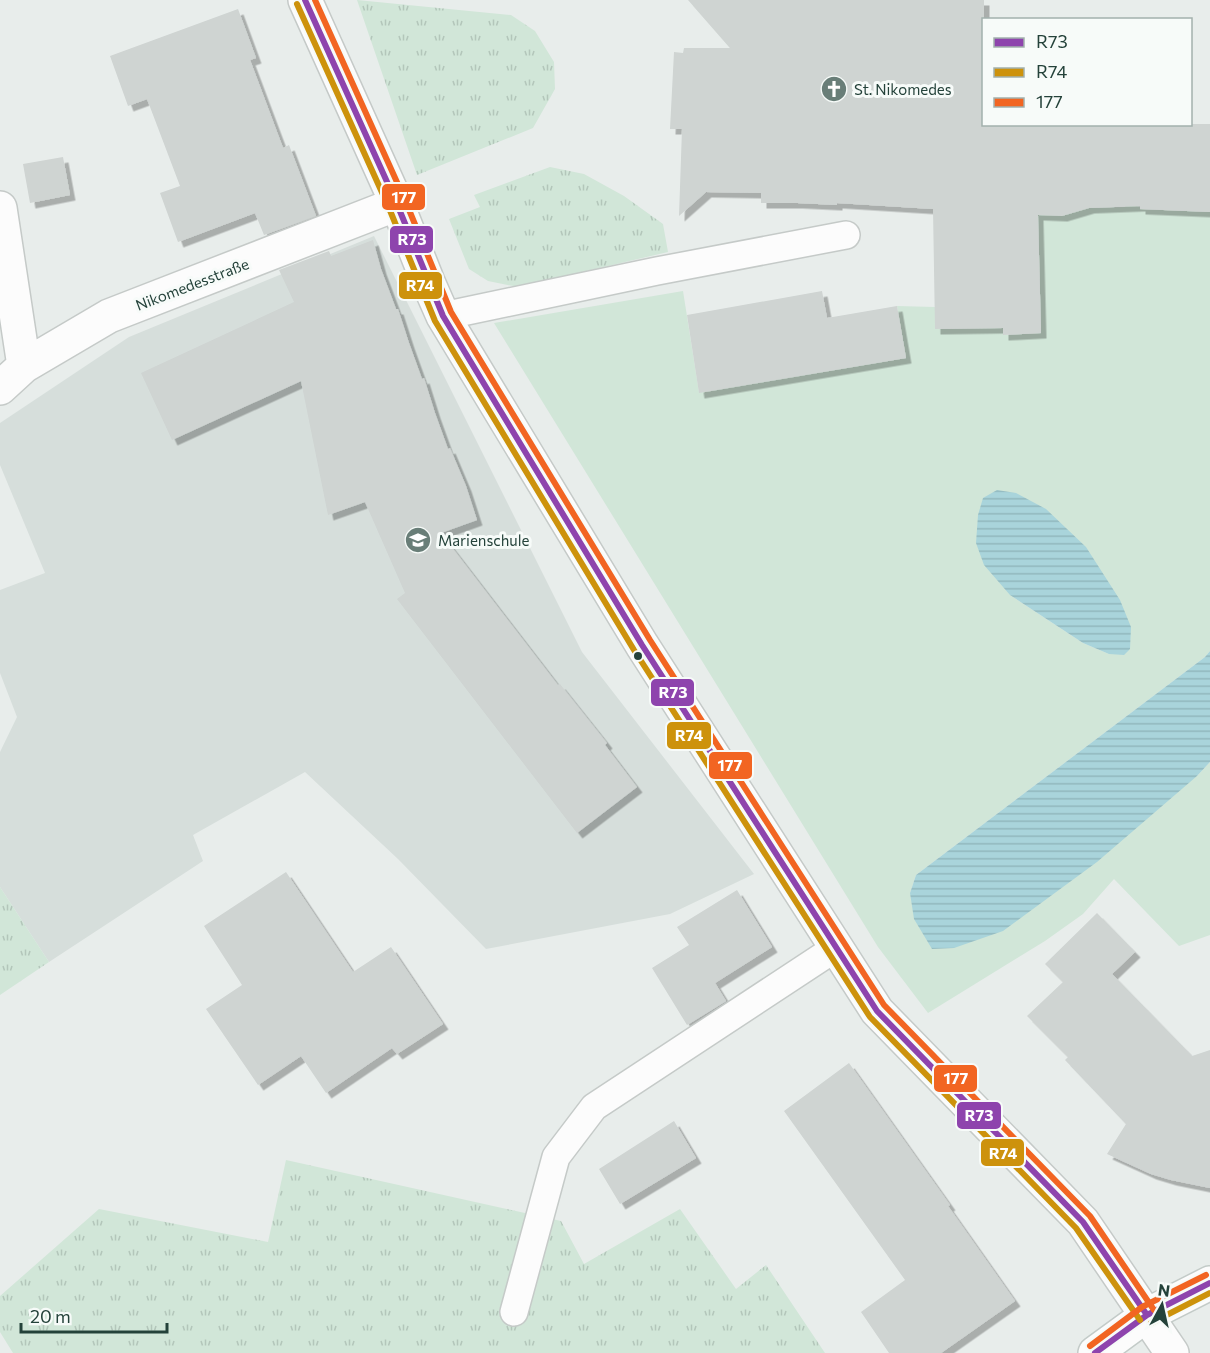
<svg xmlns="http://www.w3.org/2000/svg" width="1210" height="1353" font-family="Commissioner,sans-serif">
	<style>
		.built { fill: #d6dedb }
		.grass { fill: url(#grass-tufts) }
		.garden { fill: #d1e6d8; fill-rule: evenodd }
		.water { fill: url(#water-rules) }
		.building { fill: #cfd4d2; filter: url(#shadow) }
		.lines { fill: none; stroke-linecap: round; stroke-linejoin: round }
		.lane-casing { stroke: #c5cac8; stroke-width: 30 }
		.street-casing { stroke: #c5cac8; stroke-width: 36 }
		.secondary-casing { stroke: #c3cbc8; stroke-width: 36 }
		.lane { stroke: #fcfcfc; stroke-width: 27 }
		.street { stroke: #fcfcfc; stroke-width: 33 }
		.secondary { stroke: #fcfcfc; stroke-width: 33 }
		.bus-1-casing { stroke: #f7fbf9; stroke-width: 10 }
		.bus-2-casing { stroke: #f7fbf9; stroke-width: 10 }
		.bus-3-casing { stroke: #f7fbf9; stroke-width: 10 }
		.bus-1 { stroke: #8e44ad; stroke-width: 6 }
		.bus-2 { stroke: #cd920c; stroke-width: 6 }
		.bus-3 { stroke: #f26522; stroke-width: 6 }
		.bus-dot { fill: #24423a; stroke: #f7fbf9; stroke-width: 2 }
		.labels { text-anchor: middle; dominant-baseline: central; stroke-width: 6; stroke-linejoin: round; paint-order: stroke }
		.poi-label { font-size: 15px; fill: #24423a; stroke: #f7fbf9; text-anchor: start }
		.street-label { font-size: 15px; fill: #24423a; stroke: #f7fbf9 }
		.line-badge { stroke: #f7fbf9; stroke-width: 2 }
		.badge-label { font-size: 16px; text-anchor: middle; font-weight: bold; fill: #fff }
	</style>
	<defs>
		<pattern id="grass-tufts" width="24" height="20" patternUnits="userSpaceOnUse" patternTransform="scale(1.5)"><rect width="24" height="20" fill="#d1e6d8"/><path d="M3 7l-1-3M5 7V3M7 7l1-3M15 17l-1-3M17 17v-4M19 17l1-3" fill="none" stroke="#b3c6ba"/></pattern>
		<pattern id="water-rules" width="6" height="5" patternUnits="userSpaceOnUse" patternTransform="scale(1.5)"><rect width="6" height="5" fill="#a9d4db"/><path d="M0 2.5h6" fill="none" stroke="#91b7bd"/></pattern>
		<filter id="shadow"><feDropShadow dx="5.5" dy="5.5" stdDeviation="0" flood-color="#0004"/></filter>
	</defs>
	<rect width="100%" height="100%" fill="#e8edeb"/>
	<path class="built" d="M374,236L582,652L754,874L670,914L486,949L398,859L305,772L193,835L203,861L49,962L0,887V752L17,717L0,673V590L45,573L0,465V423L129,337Z"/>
	<path class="grass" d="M357,0L511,15L535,31L554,62L555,89L533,128L417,175Z
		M550,167L584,174L624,196L663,224L668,252L518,287L488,281L469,269L449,219L480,207L474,195Z
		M0,887L49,962L0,995Z
		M286,1160L561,1221L584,1264L680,1209L736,1289L766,1265L825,1353H13L0,1332V1296L99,1209L268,1242Z"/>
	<path class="garden" d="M1126,202H1137V206L1140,207V209L1210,212V651L1205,657L916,875L910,893L1197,776L1210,762V935L1179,946L1114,879L1083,914L1045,941L928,1013L878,947L494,323L683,291L699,392L906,358L897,306L935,307L936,329L1003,328V335L1041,333L1038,215L1089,208L1125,207ZM1010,595L1109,654L1083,643Z"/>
	<path class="water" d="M997,490L1016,493L1046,509L1086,547L1120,600L1131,627L1130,649L1124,655L1109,654L1083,643L1010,595L984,565L976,543L978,515L983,498Z
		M1210,651V762L1197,776L1097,862L1003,931L954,948L932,949L914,919L910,893L916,875L1205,657Z"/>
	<path class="building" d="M688,0H984V124H1210V212L1140,209V206L1089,208L1062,216L1038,215L1041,333L1003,335V328L935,329L933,209L837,203V205L797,203H761V193L706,192L679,216L682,129H670L674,52L683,53L684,48H730Z
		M238,9L256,58L250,60L283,148L289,145L316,216L264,235L255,213L178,242L160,193L180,186L147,99L128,106L110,56Z
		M63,157L70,195L30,203L23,164Z
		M373,240L381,269L396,309H398L409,343L422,379L424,378L435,413L448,449L450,448L466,486L477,520L441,533L558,685L560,684L607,743L605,745L637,787L577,833L397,599L405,593L365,502L328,515L301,381L172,440L141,373L294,302L279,270L329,251L331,256Z
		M822,291L827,318L897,306L906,358L699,393L687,315Z
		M286,872L353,972L391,947L443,1024L397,1054L392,1048L326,1093L301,1056L258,1085L206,1009L242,985L204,926Z
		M737,890L772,947L715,983L726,1001L687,1025L652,968L689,945L677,927Z
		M1097,913L1135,952L1112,974L1192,1056L1210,1050V1188L1171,1180L1151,1174L1107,1154L1126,1124L1065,1060L1068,1057L1027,1016L1063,982L1045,964Z
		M849,1063L950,1205L948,1206L1015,1301L941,1353H889L861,1312L905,1280L784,1111Z
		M674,1121L696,1158L620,1204L599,1169Z"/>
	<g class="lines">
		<g class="lane-casing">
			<path id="lane" d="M443,316L657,271L846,235
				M514,1312L556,1157L594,1107L837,947"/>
		</g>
		<g class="street-casing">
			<path id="street" d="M305,0L397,204L428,282L443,316L642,645L877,1011L1083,1222L1172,1353
				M0,208L24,366
				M0,388L24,366L109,316L397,204"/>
		</g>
		<g class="secondary-casing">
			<path id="secondary" d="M1095,1353L1147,1315L1210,1283"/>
		</g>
		<use href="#lane" class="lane"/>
		<use href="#street" class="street"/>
		<use href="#secondary" class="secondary"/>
		<g class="bus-1-casing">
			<path id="bus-1" d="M305,0L397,204L443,316L642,645L877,1011L1083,1222L1147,1315
				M1095,1353L1147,1315L1210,1283"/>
		</g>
		<g class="bus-2-casing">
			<path id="bus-2" d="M297,4L389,208L435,321L634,650L870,1017L1076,1228L1140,1320
				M1151,1323L1210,1293"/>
		</g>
		<g class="bus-3-casing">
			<path id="bus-3" d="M315,0L405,200L451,312L650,640L884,1005L1090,1216L1154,1310
				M1090,1346L1142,1307L1206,1275"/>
		</g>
		<use href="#bus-1" class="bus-1"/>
		<use href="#bus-2" class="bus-2"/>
		<use href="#bus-3" class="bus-3"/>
	</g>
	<defs>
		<g id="church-disc" transform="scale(1.35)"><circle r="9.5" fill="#697e78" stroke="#f7fbf9"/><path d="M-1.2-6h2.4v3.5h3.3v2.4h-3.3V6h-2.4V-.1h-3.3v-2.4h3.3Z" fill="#fff"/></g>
		<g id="school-disc" transform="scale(1.35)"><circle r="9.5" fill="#697e78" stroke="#f7fbf9"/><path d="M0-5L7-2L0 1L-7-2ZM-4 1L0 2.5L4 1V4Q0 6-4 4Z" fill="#fff"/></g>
	</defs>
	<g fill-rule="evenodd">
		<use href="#church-disc" x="834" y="89"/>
		<use href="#school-disc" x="418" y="540"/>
	</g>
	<circle class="bus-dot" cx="638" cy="656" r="5"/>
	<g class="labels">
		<g class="poi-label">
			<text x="854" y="89">St. Nikomedes</text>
			<text x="438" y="540">Marienschule</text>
		</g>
		<g class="street-label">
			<text transform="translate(192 284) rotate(-21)">Nikomedesstraße</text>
		</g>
	</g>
	<g class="line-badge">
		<rect x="381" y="183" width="45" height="28" rx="6" fill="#f26522"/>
		<rect x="389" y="225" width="45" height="29" rx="6" fill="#8e44ad"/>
		<rect x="398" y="271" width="45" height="29" rx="6" fill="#cd920c"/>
		<rect x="650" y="678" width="45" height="29" rx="6" fill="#8e44ad"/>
		<rect x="666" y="721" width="46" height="29" rx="6" fill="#cd920c"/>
		<rect x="708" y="751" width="45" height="29" rx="6" fill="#f26522"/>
		<rect x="933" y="1064" width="45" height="29" rx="6" fill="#f26522"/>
		<rect x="956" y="1101" width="46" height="29" rx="6" fill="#8e44ad"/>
		<rect x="980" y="1138" width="45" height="29" rx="6" fill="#cd920c"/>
	</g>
	<g class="badge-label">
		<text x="404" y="203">177</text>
		<text x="412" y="245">R73</text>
		<text x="420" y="291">R74</text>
		<text x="673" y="698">R73</text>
		<text x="689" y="741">R74</text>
		<text x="730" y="771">177</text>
		<text x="956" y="1084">177</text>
		<text x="979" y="1121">R73</text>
		<text x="1003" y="1159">R74</text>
	</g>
	<rect x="982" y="18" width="210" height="108" fill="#f7fbf9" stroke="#a3b1ad" stroke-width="1.5"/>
	<rect x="994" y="38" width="30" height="9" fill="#8e44ad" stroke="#a3b1ad" stroke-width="1.5"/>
	<text x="1036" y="48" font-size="18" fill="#24423a">R73</text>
	<rect x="994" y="68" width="30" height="9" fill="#cd920c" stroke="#a3b1ad" stroke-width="1.5"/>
	<text x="1036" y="78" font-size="18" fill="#24423a">R74</text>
	<rect x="994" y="98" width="30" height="9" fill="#f26522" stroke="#a3b1ad" stroke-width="1.5"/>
	<text x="1036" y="108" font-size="18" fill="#24423a">177</text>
	<g transform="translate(1162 1305) rotate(8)" stroke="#f7fbf9" stroke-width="4.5" paint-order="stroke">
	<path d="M0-4.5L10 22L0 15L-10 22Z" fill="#24423a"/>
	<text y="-9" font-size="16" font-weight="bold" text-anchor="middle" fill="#24423a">N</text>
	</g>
	<path d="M21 1323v9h146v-9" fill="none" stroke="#24423a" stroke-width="3"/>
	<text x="30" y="1323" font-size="18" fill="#24423a" stroke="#f7fbf9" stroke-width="4.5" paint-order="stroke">20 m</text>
</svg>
